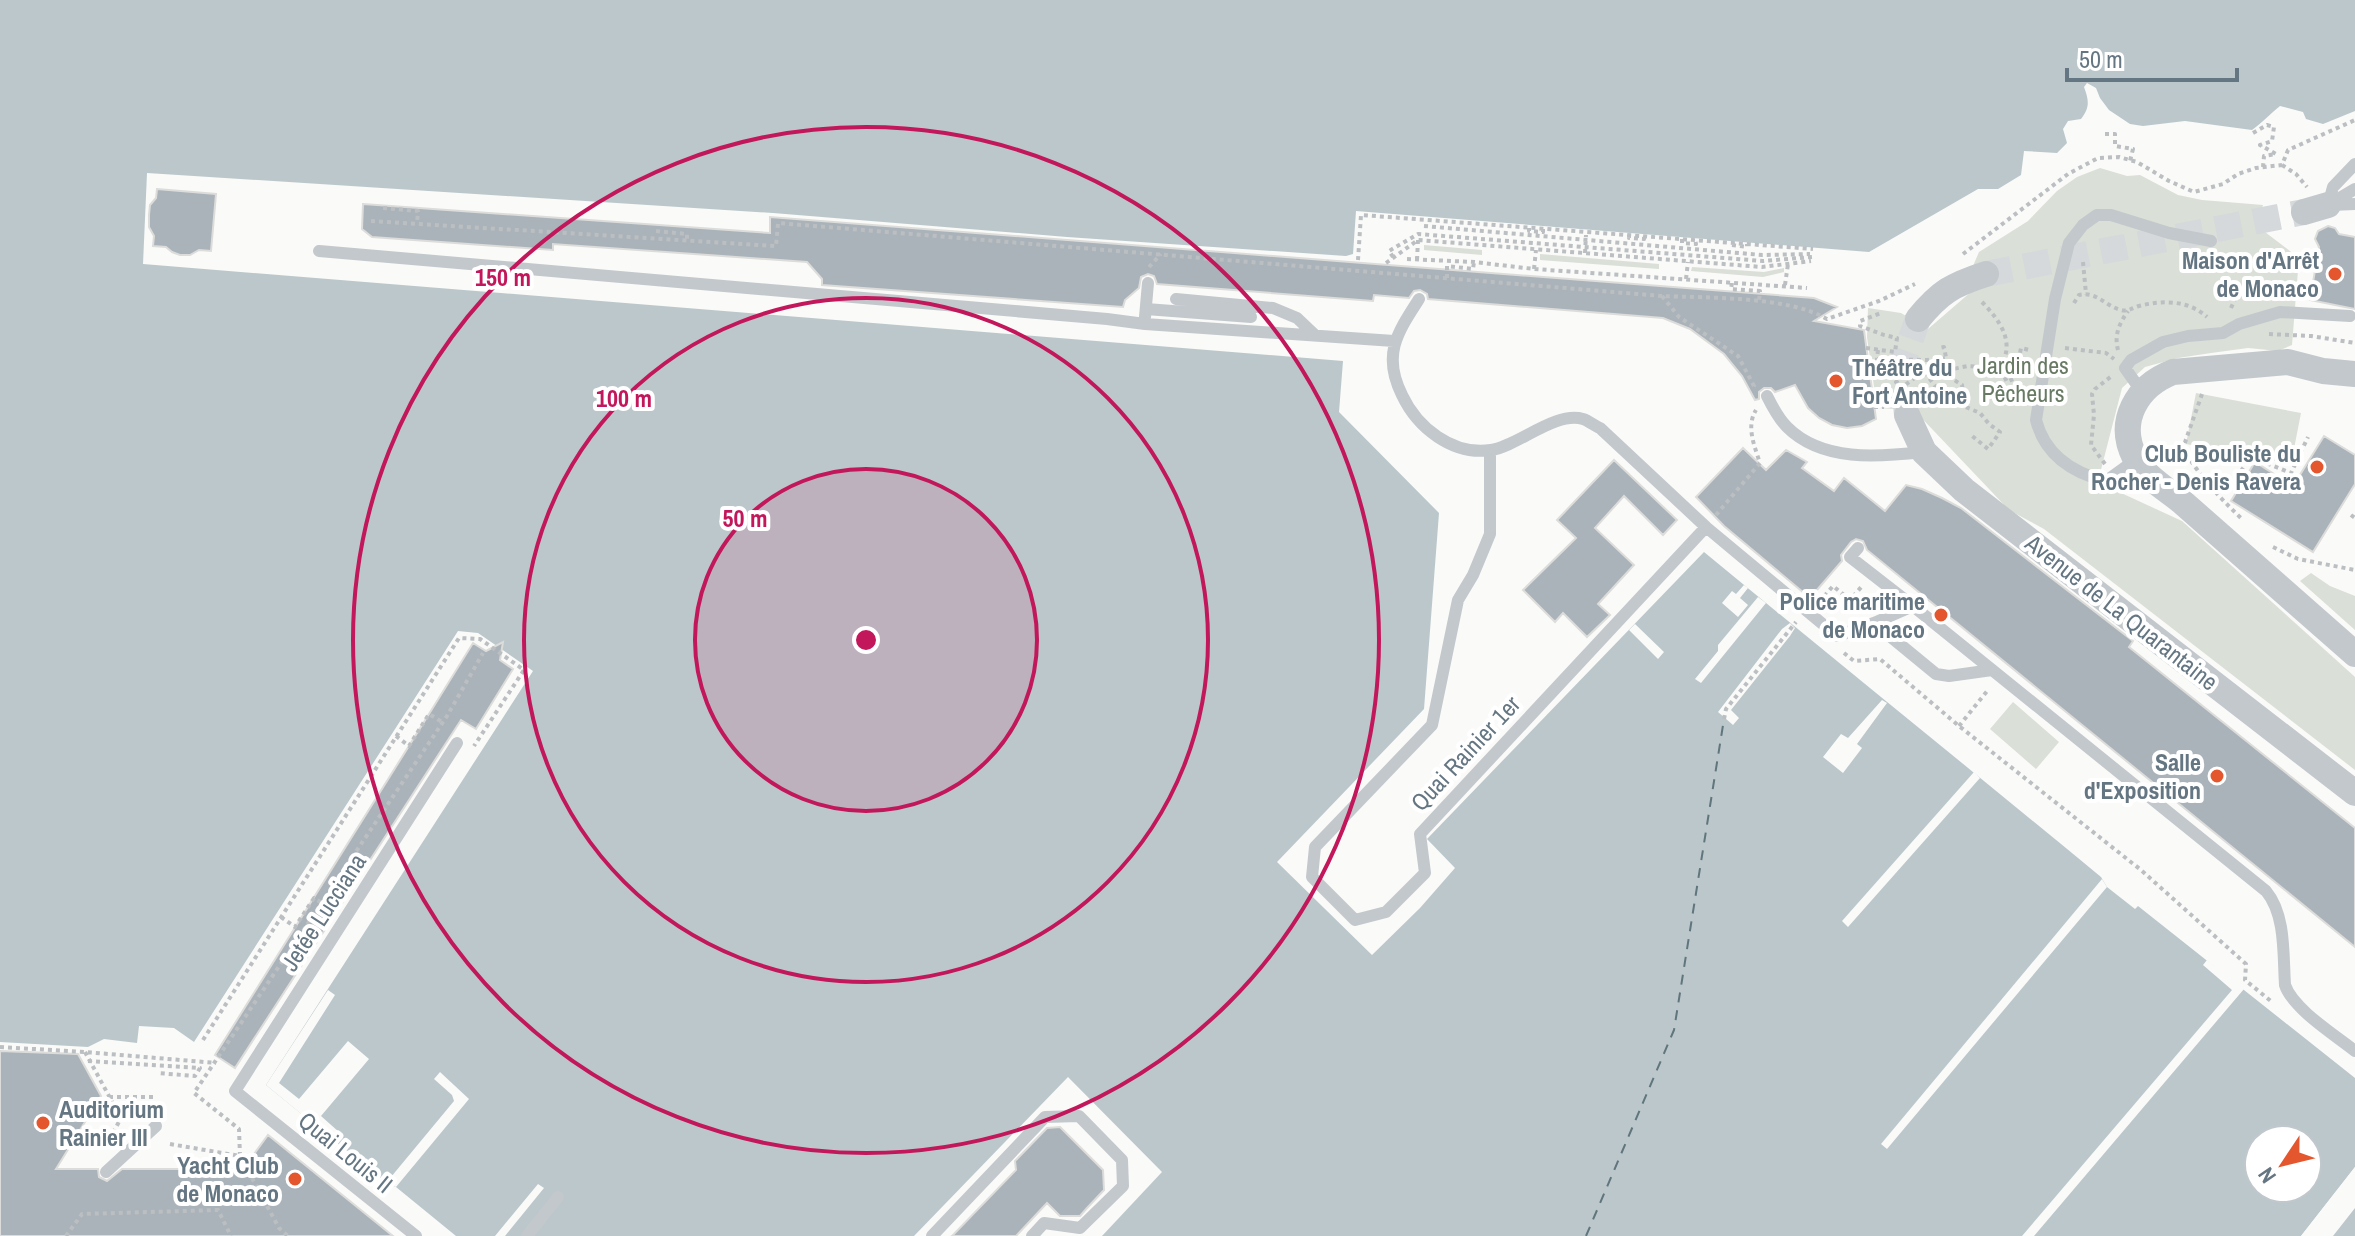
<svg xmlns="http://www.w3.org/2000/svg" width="2355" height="1236" font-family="'Archivo Narrow',sans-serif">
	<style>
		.green { fill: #dadfd7 }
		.water { fill: #bbc7cb; fill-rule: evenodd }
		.pier { fill: #fafaf8 }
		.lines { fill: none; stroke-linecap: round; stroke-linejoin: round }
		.ferry { stroke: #60757c; stroke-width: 2; stroke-dasharray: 10 8; stroke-linecap: butt }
		.building { fill: #aab3b9; stroke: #dcdcda; stroke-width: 2 }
		.minor-tunnel { stroke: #d5d9db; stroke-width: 26; stroke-dasharray: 26 13; stroke-linecap: butt }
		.path { stroke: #bbbfc2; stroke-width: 4; stroke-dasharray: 4 4; stroke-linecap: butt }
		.service { stroke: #c3c8cc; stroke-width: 12 }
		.minor { stroke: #c3c8cc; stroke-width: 26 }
		.ring { fill: none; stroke: #c2185b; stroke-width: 4 }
		.poi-dot { fill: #e4572e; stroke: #fff; stroke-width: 3 }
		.labels { text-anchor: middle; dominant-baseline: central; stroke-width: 8; stroke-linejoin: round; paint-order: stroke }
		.poi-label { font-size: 24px; font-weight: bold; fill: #657683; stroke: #fff; text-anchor: end }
		.park-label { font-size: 24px; fill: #687a64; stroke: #fff }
		.street-label { font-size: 24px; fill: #657683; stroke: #fff }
		.centre { fill: #c2185b; stroke: #fff; stroke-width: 4 }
		.ring-label { font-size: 24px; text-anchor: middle; font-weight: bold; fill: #c2185b; stroke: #fff; stroke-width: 8; stroke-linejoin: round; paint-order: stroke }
	</style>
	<rect width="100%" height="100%" fill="#fafaf8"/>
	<path class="green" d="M2100,168L2127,176L2140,175L2178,195L2202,200L2263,205L2257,226L2299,258L2292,345L2278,351L2248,348L2211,353L2178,358L2145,367L2122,388L2096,489L2119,492L2182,521L2355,677V770L2044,529L2009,510L1914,410L1877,408L1867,337L1868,308L1901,313L1928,329L1979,285L1973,266L1979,252L2028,221L2057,191L2077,177Z
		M1424,245L1482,250V255L1424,250Z
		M1540,254L1659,264V269L1540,260Z
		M1692,267L1764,272L1784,268V272L1763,277L1691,271Z
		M2196,393L2301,413L2291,464L2186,444Z
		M2311,573L2330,586L2355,596V630L2300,581Z
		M2013,702L2059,742L2036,769L1990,729Z"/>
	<path class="water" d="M0,0H2355V111L2323,124L2306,119L2303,112L2280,106C2270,114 2263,122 2252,130L2185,121L2143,126L2130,124L2109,110L2100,98L2096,88L2087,83L2084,87C2089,101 2090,107 2081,119L2068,121L2063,129L2067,143L2057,153L2024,151L2021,175L1998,189H1978L1869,252L1356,211L1353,254L1346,256L1067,237L773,213L147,173L143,264L1343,361L1339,412L1439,513L1424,709L1277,862L1372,955L1420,908L1455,868L1427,839L1704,552C1836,661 1969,768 2101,877L2107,887L2135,909L2138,906L2355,1078V1167L2301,1236H1102L1162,1172L1068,1077L914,1236H456L396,1187L386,1183L266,1085L533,671L478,633L458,631L194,1042L174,1028L139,1026L137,1043L104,1039L88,1047L0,1042ZM2259,1140H2307V1188H2259Z
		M2355,1208V1236H2333Z"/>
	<path class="pier" d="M1744,585L1748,588L1740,598L1748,605L1738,617L1722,603L1732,591L1736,594Z
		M1758,597L1766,603L1701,683L1695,679L1718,651V645Z
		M1790,623L1795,628L1790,636L1731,710L1739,718L1733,725L1718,712L1782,629Z
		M1635,624L1664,652L1658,659L1629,630Z
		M1882,700L1887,703L1857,744L1862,748L1843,773L1823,757L1841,734L1848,738Z
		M1974,772L1980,778L1848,927L1842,921Z
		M2102,879L2107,887L1887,1149L1881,1144Z
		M2207,960L2244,989L2034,1236H2022L2232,990L2203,965Z
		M328,990L335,995L279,1083L299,1099L348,1041L369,1059L321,1116L339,1132L333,1140L266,1085Z
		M440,1072L469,1099L396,1187L386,1183L454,1101L452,1095L434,1079Z
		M2355,1167V1174L2306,1236H2301Z
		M538,1184L544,1188L505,1236H495Z"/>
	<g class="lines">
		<path class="ferry" d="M1586,1236L1674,1030L1724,719"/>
	</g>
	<path class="building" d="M157,189L216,194L211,251L199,250L190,255H180L172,252L166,247L153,246L154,236L149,227V215L150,205L156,198Z
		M363,204L770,233V217L1814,298L1837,307L1814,321L1864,330L1876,419L1862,426L1847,428L1832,425L1819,418L1808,408L1795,385L1775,392L1771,388H1764L1759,392V399L1755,400L1742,376L1724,354L1690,329L1663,318L1428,299L1427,294L1420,290L1414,291L1409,298L1374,295L1373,301L1157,284L1154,276L1148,274L1141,277L1139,288L1125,300L1123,307L822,285V279L807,262L553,244V250L372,237L362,229Z
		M2328,226L2335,228L2339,234L2355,237V309L2310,300L2319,247L2315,239L2318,231Z
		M2324,436L2355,455V484L2313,552L2231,501L2255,462L2293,486Z
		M1743,448L1766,470L1786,450L1807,462L1802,468L1834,491L1844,478L1885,511L1906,485L1922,489L1942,498L1961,508L2133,641L2129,647L2355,828V947L1867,550L1863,541L1856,539L1851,542L1841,555L1842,561L1810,598L1724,526L1696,497Z
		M1614,460L1677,520L1663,535L1624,496L1595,528L1634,565L1598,604L1610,615L1587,637L1563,613L1555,622L1523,590L1576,538L1557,520Z
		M503,642L500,660L513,669L476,729L461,720L235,1068L215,1055L429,714L473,643L486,651Z
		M0,1051L78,1054L101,1096L56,1169H98L99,1177L107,1181L122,1169H243L268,1135L393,1236H0Z
		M1060,1127L1103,1170L1104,1190L1087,1208L1080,1216H1060L1047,1203L1016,1236H952L1016,1170L1015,1161L1047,1128Z"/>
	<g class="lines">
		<path class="minor-tunnel" d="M1986,274L2304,212
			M1907,415L1902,363L1918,319"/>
		<path class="path" d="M2253,133L2267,125L2274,127L2272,141L2260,145L2276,154L2264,156L2263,167
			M2105,134H2115V146L2133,149L2130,161
			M2282,165L2296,174L2307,187
			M383,208L418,211L417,224
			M371,221L776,246L778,223L1662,296C1708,298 1788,296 1827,319L1879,301L1915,284
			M1424,226L1762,255L1810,254
			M1529,228V231L1543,232V229
			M656,231L687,234V239
			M1629,235V238L1644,239V236
			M1682,239V243L1696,244L1695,240
			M1732,245L1747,247V244
			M1585,253L1586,235
			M1963,254L2068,174L2098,158L2119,157L2137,162L2169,181L2194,192L2223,184L2238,174L2256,168L2282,165L2288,150L2355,120
			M1393,257L1389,251L1418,234L1763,261L1812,257
			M1407,259L1474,262L1534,269L1807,288
			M1358,260L1361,215L1813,249
			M1417,260L1418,240
			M2083,262L2086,294
			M1386,263L1418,240L1762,267L1811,261
			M1149,267L1161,254
			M1534,269L1536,250
			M1447,278V266L1473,269L1474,262
			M1686,279L1688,262
			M1732,283L1731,289L1760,291L1759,301
			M1785,285L1788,264
			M1662,296L1679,317L1738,356L1754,386L1753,387
			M1982,302C2000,321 2016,342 2000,367
			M2074,303L2079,295C2097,291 2105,306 2121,310C2128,312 2132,308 2139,306C2163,300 2188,300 2207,317
			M2231,308L2239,290
			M2269,334L2311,336L2355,343
			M1866,348L1895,352L1897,338L1884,335L1860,326V321L1881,313
			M2065,348L2106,353L2114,359
			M1878,350L1876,368L1907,370V374L1896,382L1900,387
			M2118,350C2114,335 2119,324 2128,311
			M1877,359L1927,360L1946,358
			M1938,365L1947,363L1944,347L1939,348
			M1893,394L1924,371L1944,398L1980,413L1989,424L2000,432L1988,449L1971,435
			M2202,394L2183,448C2199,476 2220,498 2243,520
			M1957,403L1963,391L1962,385L1951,378L1948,370L1968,366L2000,368L2007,382L2015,378L2021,348L2029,350
			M1874,407H1884
			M2105,464L2091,445L2094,415L2092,394L2095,389L2113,375
			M2241,471L2249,460L2266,463L2291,473L2308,437
			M1716,515L1760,463C1754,445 1746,426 1756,410
			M2351,515L2355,518
			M2273,547L2298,559L2355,570
			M1819,602L1833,586L1850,600L1863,585
			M1844,653L1854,661L1880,659L1959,726L2141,870L2246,964L2245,980L2272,1002
			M1724,719L1726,709L1796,622
			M1959,726L1988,690
			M396,736L409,746L429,714L442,722
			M281,917L295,927L314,898L322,903
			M203,1040L459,638L480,639L524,670L474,746
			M0,1047L85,1052L216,1063
			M85,1052L121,1118L114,1131
			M88,1061L200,1068L195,1076L157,1073
			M109,1097H157
			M170,1144L240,1156L279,1228L288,1236
			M240,1156L239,1129L194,1093L447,716L483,653
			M66,1236L82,1214L218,1210L231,1236"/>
		<path class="service" d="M2328,205L2333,187L2355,164
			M2328,205L2355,189
			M2331,205L2355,204
			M319,251L1107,319L1145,324L1394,341
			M1176,299L1273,308L1297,318L1316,336
			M1419,299C1397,333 1382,355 1402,395C1417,427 1452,456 1491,450C1518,446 1555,411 1583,419C1589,421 1595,426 1600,428L1706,527L1837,636L1874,623L1913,606L2266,891C2286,915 2283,955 2285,985C2293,1009 2335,1035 2355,1051
			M1146,309L1251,317
			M1145,317L1148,283
			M2142,392L2125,368L2131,360L2163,342L2188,336L2223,333L2239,324L2280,312L2350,316
			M1767,396C1772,406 1778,418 1787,427C1822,462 1878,457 1923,452
			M1490,450V534L1473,575L1458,600L1432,725L1315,847L1312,877L1355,920L1386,912L1425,873L1420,834L1706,527
			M2135,460L2106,481C2073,473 2045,455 2036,420L2055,299L2069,243L2083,225L2097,215H2111L2169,233L2211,241
			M1858,548L1850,557L1913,606
			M1874,623L1936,674L1949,676L1992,670
			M106,1172L156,1126
			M416,1236L235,1091L457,743
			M527,1236L558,1197
			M932,1236L1045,1117L1079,1116L1122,1160L1123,1186L1080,1228L1044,1223L1032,1236"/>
		<path class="minor" d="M2304,212L2328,205
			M1918,319C1940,292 1952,285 1986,274
			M2355,374L2323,371L2288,362L2173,372C2137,386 2116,421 2135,458C2143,475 2166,489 2181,501L2355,654
			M1907,415L1924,452L1964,490L2355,793"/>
	</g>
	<circle cx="866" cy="640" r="171" fill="#c2185b" fill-opacity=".12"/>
	<g class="ring">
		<circle cx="866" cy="640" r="171"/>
		<circle cx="866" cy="640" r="342"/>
		<circle cx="866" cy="640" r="513"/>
	</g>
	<g class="poi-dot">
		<circle cx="2335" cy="274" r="8"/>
		<circle cx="1836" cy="381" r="8"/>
		<circle cx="2317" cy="467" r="8"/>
		<circle cx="1941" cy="615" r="8"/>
		<circle cx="2217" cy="776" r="8"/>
		<circle cx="43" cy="1123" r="8"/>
		<circle cx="295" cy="1179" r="8"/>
	</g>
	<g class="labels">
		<g class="poi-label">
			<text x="2319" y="260">Maison d'Arrêt<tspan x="2319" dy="28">de Monaco</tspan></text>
			<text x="1852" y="367" text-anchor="start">Théâtre du<tspan x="1852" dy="28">Fort Antoine</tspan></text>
			<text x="2301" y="453">Club Bouliste du<tspan x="2301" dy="28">Rocher - Denis Ravera</tspan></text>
			<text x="1925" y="601">Police maritime<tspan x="1925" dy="28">de Monaco</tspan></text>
			<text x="2201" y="762">Salle<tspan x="2201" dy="28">d'Exposition</tspan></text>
			<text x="59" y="1109" text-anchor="start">Auditorium<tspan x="59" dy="28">Rainier III</tspan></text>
			<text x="279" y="1165">Yacht Club<tspan x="279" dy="28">de Monaco</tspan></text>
		</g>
		<g class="park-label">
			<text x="2023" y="365">Jardin des<tspan x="2023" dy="28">Pêcheurs</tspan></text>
		</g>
		<g class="street-label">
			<text transform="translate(2122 612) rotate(38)">Avenue de La Quarantaine</text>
			<text transform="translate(1465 753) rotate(-47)">Quai Rainier 1er</text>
			<text transform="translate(323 912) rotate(-57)">Jetée Lucciana</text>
			<text transform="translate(346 1152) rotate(39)">Quai Louis II</text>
		</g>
	</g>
	<circle cx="866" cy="640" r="12" class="centre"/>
	<g class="ring-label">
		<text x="503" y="286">150 m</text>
		<text x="624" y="407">100 m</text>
		<text x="745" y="527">50 m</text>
	</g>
	<g transform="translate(2283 1164) rotate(235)"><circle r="38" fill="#ffffff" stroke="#c1c8cd" stroke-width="2"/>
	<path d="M0-6L14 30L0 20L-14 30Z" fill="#e4572e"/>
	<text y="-12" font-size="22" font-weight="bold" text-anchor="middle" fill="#657683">N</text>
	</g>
	<path d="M2067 68v12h170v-12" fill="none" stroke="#657683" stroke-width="4"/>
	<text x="2079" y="68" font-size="24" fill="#657683" stroke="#ffffff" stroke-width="6" paint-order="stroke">50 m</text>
</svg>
